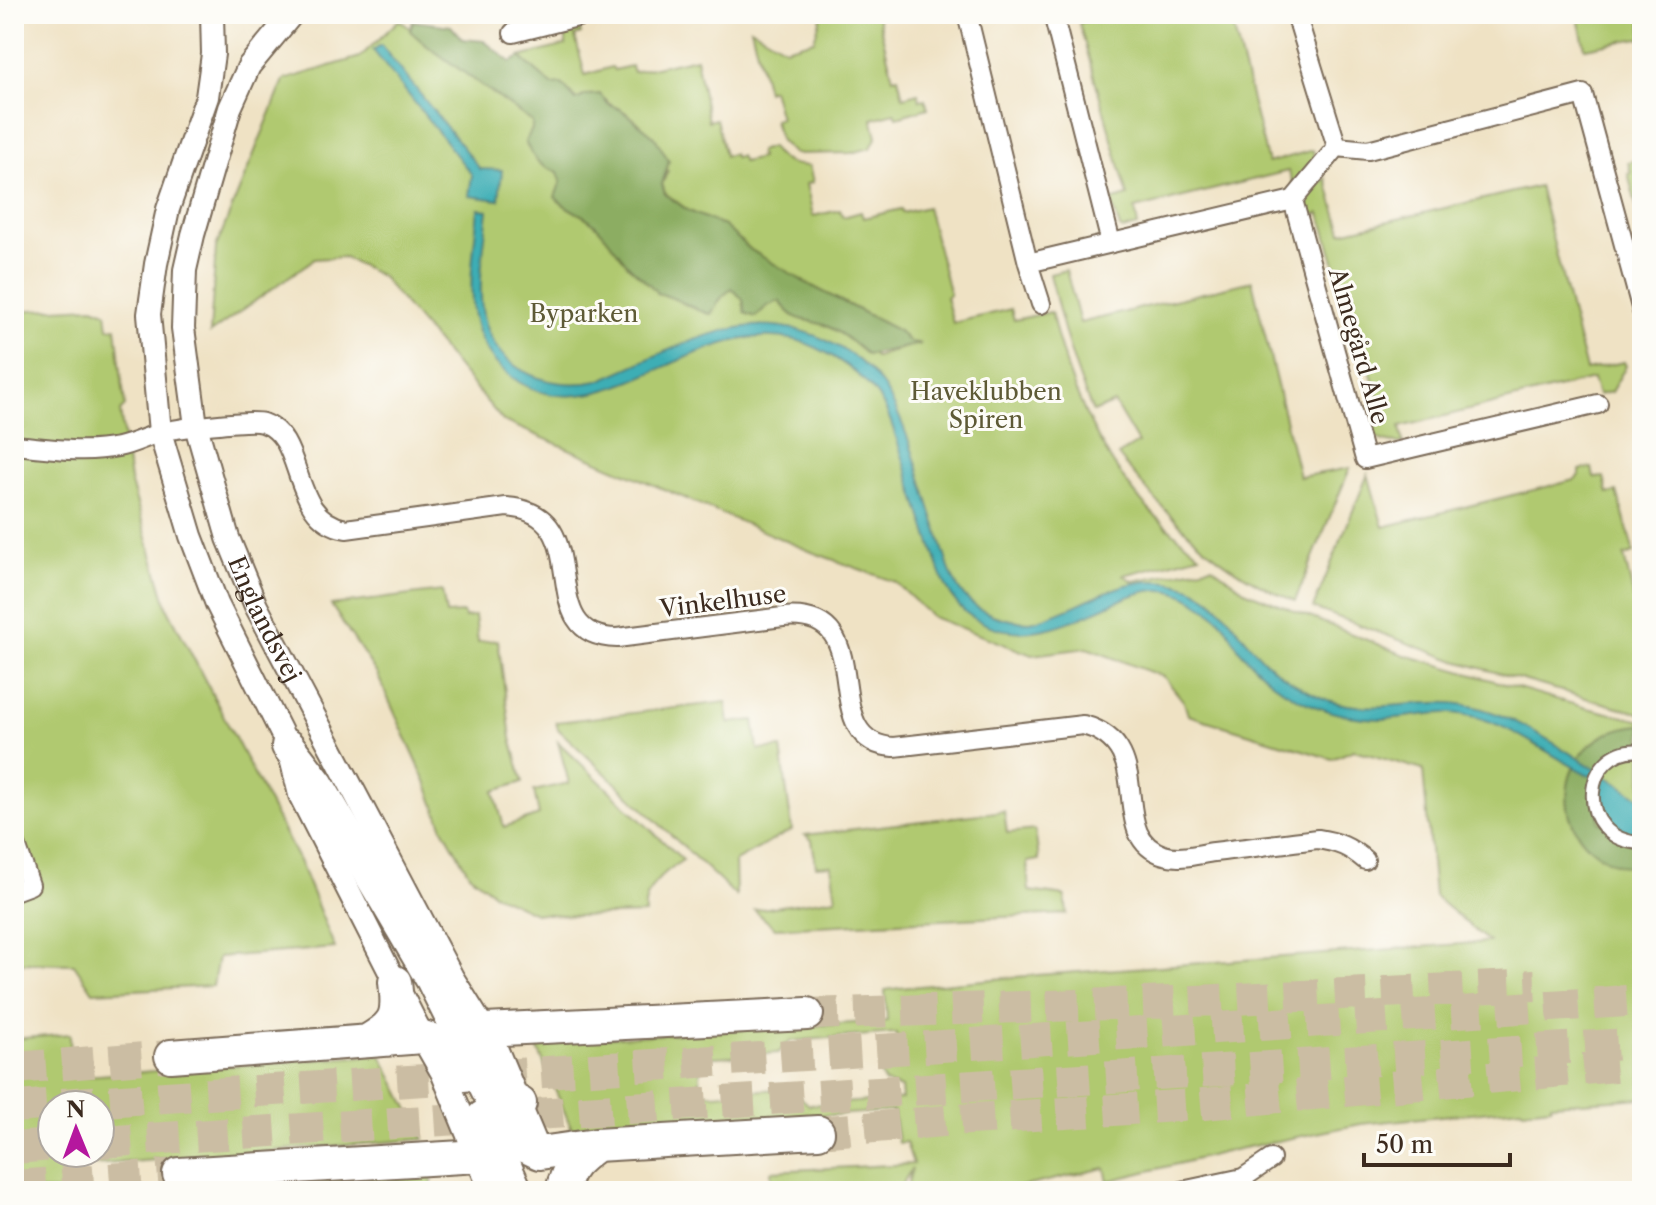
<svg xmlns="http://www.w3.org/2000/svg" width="1656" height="1205" font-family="'Libre Caslon Text',serif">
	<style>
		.green { fill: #b0c96f; stroke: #767a46; stroke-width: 2; fill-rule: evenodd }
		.forest { fill: #8cad62; stroke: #646c40; stroke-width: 2 }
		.water { fill: #3daeb5; stroke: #3c6c6a; stroke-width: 2 }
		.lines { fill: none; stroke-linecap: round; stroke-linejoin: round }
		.motorway-tunnel { stroke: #cbbda3; stroke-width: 32; stroke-dasharray: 32 16; stroke-linecap: butt }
		.pedestrian-casing { stroke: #7a6a58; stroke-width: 16 }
		.minor-casing { stroke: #7a6a58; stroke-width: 22 }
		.tertiary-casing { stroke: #7a6a58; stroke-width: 26 }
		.secondary-casing { stroke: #7a6a58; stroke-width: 28 }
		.motorway-casing { stroke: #7a6a58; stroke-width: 36 }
		.pedestrian { stroke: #fff; stroke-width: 12 }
		.minor { stroke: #fff; stroke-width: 18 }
		.tertiary { stroke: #fff; stroke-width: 22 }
		.secondary { stroke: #fff; stroke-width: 24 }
		.motorway { stroke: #fff; stroke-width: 32 }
		.labels { text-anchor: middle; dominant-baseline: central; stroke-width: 6; stroke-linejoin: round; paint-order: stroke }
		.park-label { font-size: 24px; fill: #5e5a36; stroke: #fdfcf7 }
		.street-label { font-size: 24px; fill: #3b2a1e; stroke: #fdfcf7 }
	</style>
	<rect width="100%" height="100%" fill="#fdfcf7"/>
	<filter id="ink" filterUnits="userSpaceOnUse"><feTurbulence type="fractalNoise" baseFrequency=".0125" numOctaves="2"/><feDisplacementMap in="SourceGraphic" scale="16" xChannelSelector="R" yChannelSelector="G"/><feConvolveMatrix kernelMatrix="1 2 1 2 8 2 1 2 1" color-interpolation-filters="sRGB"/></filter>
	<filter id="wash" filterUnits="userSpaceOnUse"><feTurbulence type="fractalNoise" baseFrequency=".006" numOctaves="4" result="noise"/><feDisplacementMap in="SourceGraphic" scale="32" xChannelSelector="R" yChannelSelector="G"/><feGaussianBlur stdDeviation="1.8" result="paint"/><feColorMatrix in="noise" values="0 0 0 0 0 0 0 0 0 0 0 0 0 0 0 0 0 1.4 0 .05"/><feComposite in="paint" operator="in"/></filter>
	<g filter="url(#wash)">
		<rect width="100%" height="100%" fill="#efe2c4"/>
		<path class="green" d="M822,14H877L893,78L898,77L903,97L918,93L920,100L925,99L928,108L897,117L895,113L872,119L877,136L871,148L851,153L794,154L780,141L774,120L780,118L772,89L767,91L751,28L785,48L814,40Z
			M1112,14H1230L1268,163L1313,150L1315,161L1293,183L1288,171L1135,209L1138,226L1123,230L1120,228L1111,201L1128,196L1079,23Z
			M1577,14H1642V40L1639,38L1585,48Z
			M399,20L702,239L838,322L875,357L918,343L909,342L899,331L806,283L751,250L724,226L689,211L665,193L662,184L668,171C659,144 646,125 622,110C615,106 611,107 606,100L586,95L576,100L562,85H552L520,57L566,45V31L578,23L581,34L575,36L585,75L612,67L614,70L631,66L633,72L696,58L708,121L716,119L725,156L733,154L734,157L740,156L743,162L760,158L759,151L771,147C781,163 791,165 809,166L813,182L806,184L813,216L840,210L843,217L861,212L863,218L901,209L902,213L927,207L950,295L946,297L953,323L1011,309L1014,320L1051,312C1067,382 1095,446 1141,501C1158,521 1180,538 1200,555L1124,575L1133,581L1212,566L1247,592L1402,654L1583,707L1642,721V1098L1551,1104V1107L1523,1110L1521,1108L1361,1124L1238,1149L1108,1181L1105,1168L1003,1191H906L912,1168L898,1191H772L771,1171L913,1164L906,1142L898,1143L893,1111L573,1132L535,1042L887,1021L885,990L899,988L1037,975L1489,942L1434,896L1423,770L1354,750L1332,759L1188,715L1184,702L1164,677L1087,648L1032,655L932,617L895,582L812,552L503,421L381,276L344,257L314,259L210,333L216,247L284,80L360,57ZM896,1033L897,1044C884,1054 874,1067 885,1083L901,1088L902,1099L809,1105L790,1088L714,1094L700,1091V1058L778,1053L791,1041Z
			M1642,159V227L1628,174L1631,173L1628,162Z
			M1326,178L1342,232L1539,186L1586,370L1624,362L1626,366L1611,392L1598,395L1593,379L1400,427L1403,443C1386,444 1374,439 1363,426L1385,420L1362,343H1358L1320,213L1309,216C1304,198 1313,189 1326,178Z
			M1066,270L1080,323L1252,281L1299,477L1350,468L1295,601C1218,570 1169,519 1118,455L1138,443L1114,403L1093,412C1073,367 1061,321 1050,274Z
			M93,307L106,312L108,328L116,327L125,406L120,411L130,480L168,609L300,863L335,948L218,957L213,986L93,992L74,964L14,963V311Z
			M1592,468L1594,478L1604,477L1608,494L1617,492L1634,553L1624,556L1635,603L1642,602V714L1456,661L1313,608L1368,474L1383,527L1574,480L1580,475V470Z
			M442,591L446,614L463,613L465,618L475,616L478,642L498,640L511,738L523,782L494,791L504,827L539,815L534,791L569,783L558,742L683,860C664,872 642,889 645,914L577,916L535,913L496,895L469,874L443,828L426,782L377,674L331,605Z
			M726,702L729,723L754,720L758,750L781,748L792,830L735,861L736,896L558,729L556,722Z
			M1004,811L1007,833L1035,830L1039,860L1027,862L1029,891L1065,896L1067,914L775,928L754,910L836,898L831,865L816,866L812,840L805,835Z
			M70,1034L71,1077L381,1055L424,1139L79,1166V1191H14V1039ZM52,1105H100V1153H52Z
			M432,1172V1191H399L397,1186L301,1191H161Z"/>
		<path class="forest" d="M413,21L451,26L462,39L484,41L511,62L520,57L552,85L562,84L576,100L586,95L600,94L609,105L620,109L654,136L669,161L662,184L665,194L689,211L724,226L751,250L806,283L899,331L909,342L921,344L867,355C854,344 840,331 824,325C798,316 799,325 779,301L767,306L756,317L745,313L743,300L732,288L722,297L711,314C691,310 677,297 657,293C649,282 639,276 629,266C617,253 605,232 592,222C580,212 566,210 555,197L561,181L558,172C539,167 534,159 525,142L532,129V122L426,45L410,31Z
			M1639,725H1642V751L1624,753L1597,776L1599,822L1642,843V869H1638C1543,856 1544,735 1639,725Z"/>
		<path class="water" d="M381,45L480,169L502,170L499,200L469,196L472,175L373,50Z
			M478,209L488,210C485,242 478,277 482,309C489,367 546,392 598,381C644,362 703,330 752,326C804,322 865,351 890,398C912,438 922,486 937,529C944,551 949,578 964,596C981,615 1006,621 1030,622C1075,612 1120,574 1168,582C1220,589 1230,626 1263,659C1279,675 1298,687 1318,696C1361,717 1406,700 1450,703C1505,707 1553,743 1598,771L1595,778C1548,757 1503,715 1450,713C1427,712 1404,719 1381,719C1358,719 1335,714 1314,706C1285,695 1261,675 1241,652C1235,644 1231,634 1225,626C1213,611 1193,598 1175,592C1157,587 1140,592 1123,599C1072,620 1025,650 972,617C950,603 941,577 934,553C923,521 913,490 903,458C897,442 893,424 885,408C871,382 844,361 817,348C713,297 611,439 519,382C455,343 472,272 478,209Z
			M1606,776L1642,799V836C1612,833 1590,806 1606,776Z"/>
	</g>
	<g filter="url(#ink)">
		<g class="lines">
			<path class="motorway-tunnel" d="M807,1014L1172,1002L1535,985
				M14,1068L171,1056
				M14,1107L1642,1000
				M818,1132L956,1120L1193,1105L1628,1065
				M100,1142L1642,1043
				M14,1148L52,1145
				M14,1186L179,1174"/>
			<g class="pedestrian-casing">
				<path id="pedestrian" d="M1642,751C1581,744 1572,841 1642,843"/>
			</g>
			<g class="minor-casing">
				<path id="minor" d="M967,14L1028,263L1041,304
					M1053,14L1111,243
					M1296,14L1337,147L1368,150L1583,94L1642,311
					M513,33L589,14
					M1293,200L1365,459L1598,404
					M1028,263L1293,200L1337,147
					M14,445C49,448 83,454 118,447C133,444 146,437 159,433C174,428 251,419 263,423C307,437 288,519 346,529L506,507C602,513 528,637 617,638L783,617C885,608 811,743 894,747L1083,725C1161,745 1104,837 1164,855C1180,860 1198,854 1214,852C1248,848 1283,843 1318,839C1338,842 1350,847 1365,860
					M14,839L30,885L14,891
					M1182,1191L1243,1178L1271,1159"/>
			</g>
			<g class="tertiary-casing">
				<g id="tertiary">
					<path d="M212,14L213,54L207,97L168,209L156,264L149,314L160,432L191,536L217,604L288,746L300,795L423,1037"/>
					<path id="s1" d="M292,14L249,66L230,108L193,235L185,270L183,328L196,426L228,538L256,606L452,977L496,1048L540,1153"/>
				</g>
			</g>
			<g class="secondary-casing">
				<path id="secondary" d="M423,1037L443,1072L492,1191"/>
			</g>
			<g class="motorway-casing">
				<path id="motorway" d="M288,746L318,785L433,981L508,1131L519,1143L540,1153L596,1145L818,1132
					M367,1041C397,1024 399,1015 395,982
					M171,1056L423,1037C449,1044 453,1051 464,1075
					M454,1056L465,1040L486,1030L807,1014
					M483,1117L516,1191
					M179,1174L479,1156C502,1142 510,1127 520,1103
					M562,1191C567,1167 577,1159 596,1145"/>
			</g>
			<use href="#pedestrian" class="pedestrian"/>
			<use href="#minor" class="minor"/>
			<use href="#tertiary" class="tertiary"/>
			<use href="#secondary" class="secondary"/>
			<use href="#motorway" class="motorway"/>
		</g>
	</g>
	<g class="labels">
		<g class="park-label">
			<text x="584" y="313">Byparken</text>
			<text x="986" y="391">Haveklubben<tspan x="986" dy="28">Spiren</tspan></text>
		</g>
		<g class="street-label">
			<text transform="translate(1359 346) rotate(74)">Almegård Alle</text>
			<text transform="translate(723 601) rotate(-7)">Vinkelhuse</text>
			<text stroke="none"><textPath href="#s1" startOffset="644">Englandsvej</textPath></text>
		</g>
	</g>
	<rect width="1656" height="1205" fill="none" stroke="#fdfcf7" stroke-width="48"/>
	<g transform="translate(76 1129) rotate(359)"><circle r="38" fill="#fdfcf7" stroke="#afa8a0" stroke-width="2"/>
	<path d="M0-6L14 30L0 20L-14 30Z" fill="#b5179e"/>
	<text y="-12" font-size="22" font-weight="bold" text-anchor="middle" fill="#3b2a1e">N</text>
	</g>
	<path d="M1364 1153v12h146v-12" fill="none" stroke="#3b2a1e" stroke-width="4"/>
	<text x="1376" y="1153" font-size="24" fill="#3b2a1e" stroke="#fdfcf7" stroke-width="6" paint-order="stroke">50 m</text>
</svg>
